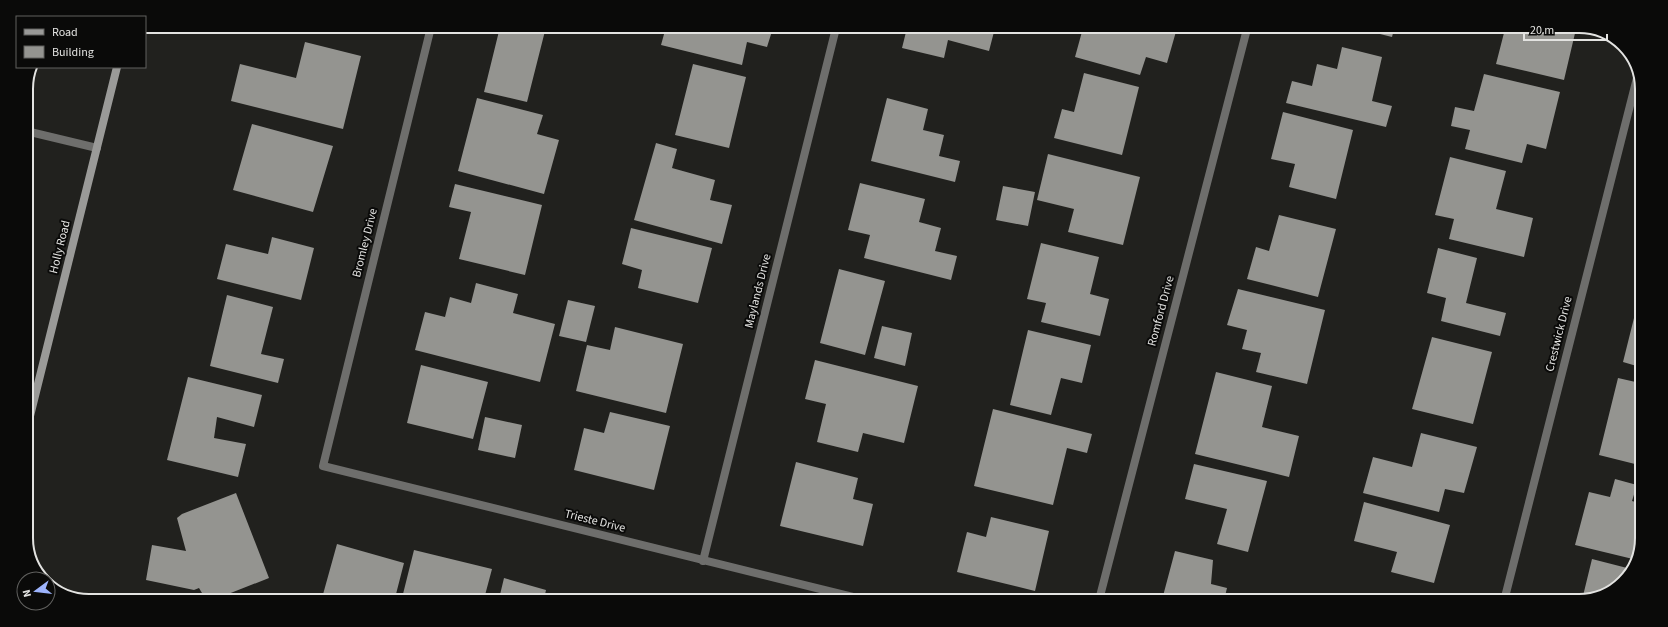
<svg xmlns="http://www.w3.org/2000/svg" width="1668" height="627" font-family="'Source Sans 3',sans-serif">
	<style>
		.building { fill: #949490 }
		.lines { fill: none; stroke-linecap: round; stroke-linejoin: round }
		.service { stroke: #6e6e6c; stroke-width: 8 }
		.minor { stroke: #6e6e6c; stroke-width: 8 }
		.secondary { stroke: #9a9a98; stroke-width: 8 }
		.labels { text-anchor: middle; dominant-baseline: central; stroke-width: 4; stroke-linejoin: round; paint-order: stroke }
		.street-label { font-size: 12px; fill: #e3e3e1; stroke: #0a0a09 }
		.rim { fill: none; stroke: #e3e3e1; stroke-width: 2 }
	</style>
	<rect width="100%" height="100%" fill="#21211e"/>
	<path class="building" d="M313,27H337L336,33Z
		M500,27H546L527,102L484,92Z
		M666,27H735L773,28L767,47L747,42L742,65L661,45Z
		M907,28H995L989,51L948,40L944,58L902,48Z
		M1083,28H1177L1167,63L1146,57L1140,75L1075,57Z
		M1360,29H1394L1392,37Z
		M1505,29H1576L1564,80L1496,64Z
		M305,42L361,56L343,129L231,101L240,64L296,78Z
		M1342,47L1382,57L1372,101L1392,106L1386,127L1286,103L1292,81L1312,86L1317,64L1337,69Z
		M693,64L746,77L729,148L675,135Z
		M1084,73L1139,87L1122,155L1054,138L1062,109L1074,112Z
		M1484,74L1560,92L1546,149L1527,144L1522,163L1465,149L1470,130L1451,126L1455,107L1474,111Z
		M477,98L543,115L537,134L559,140L544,194L458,171Z
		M887,98L928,109L923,130L944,135L939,156L960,161L955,182L871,161Z
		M1283,112L1353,130L1336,199L1289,187L1295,164L1271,159Z
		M252,124L333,146L313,212L233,190Z
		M656,143L677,149L672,168L715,180L710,200L732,205L722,244L634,220Z
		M1048,154L1140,177L1123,245L1068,232L1074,209L1037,200Z
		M1450,157L1506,171L1496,209L1533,218L1524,257L1449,239L1454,219L1435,215Z
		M860,183L925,199L919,222L941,228L935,251L957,256L951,280L864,258L870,235L848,230Z
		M455,184L542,205L525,275L459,259L471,212L449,207Z
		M1003,186L1035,192L1028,226L996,220Z
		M1279,215L1336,229L1318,297L1247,279L1256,247L1269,251Z
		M631,228L712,248L698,303L638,288L642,270L622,264Z
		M272,237L314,248L301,300L217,279L226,244L268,254Z
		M1041,243L1099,257L1090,294L1109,299L1100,336L1041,322L1046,303L1027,299Z
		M1438,248L1477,258L1466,303L1506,313L1500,336L1441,321L1446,298L1427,293Z
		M839,269L885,281L865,355L820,343Z
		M476,283L518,294L513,313L555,324L540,382L415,350L425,312L445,317L450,297L471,303Z
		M1238,289L1325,310L1307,384L1256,372L1261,353L1242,349L1247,330L1227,325Z
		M1640,294V367L1623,362Z
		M227,295L273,307L261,354L284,359L278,383L210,366Z
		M568,300L595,306L586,342L559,336Z
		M882,326L912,333L905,366L874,358Z
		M615,327L683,344L666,413L576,391L587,345L610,350Z
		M1028,330L1091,345L1082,383L1061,378L1051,415L1010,405Z
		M1432,337L1492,352L1473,424L1412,409Z
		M815,360L918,386L904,443L863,433L858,452L817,442L826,404L805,399Z
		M421,365L488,382L473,439L407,423Z
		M1216,372L1272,386L1262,427L1299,436L1289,477L1195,454Z
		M188,377L262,395L254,427L217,417L214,438L246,444L238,477L167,460Z
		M1618,378L1640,383L1639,465L1599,455Z
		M993,409L1092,434L1087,453L1067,448L1053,505L974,486Z
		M610,412L670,426L654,490L574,470L584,428L604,433Z
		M485,417L522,425L515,458L478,450Z
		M1421,433L1477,447L1464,493L1445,489L1439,512L1363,493L1373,457L1412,467Z
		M796,462L858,478L853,499L873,504L863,546L780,526Z
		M1194,464L1267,481L1248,552L1217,544L1227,509L1185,499Z
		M1615,479L1637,485L1632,501L1639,503V558L1637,560L1575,545L1589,492L1610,497Z
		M236,493L269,578L218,598H205L199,588L194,590L146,580L152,545L186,551L177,518L182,514Z
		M1364,502L1450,525L1434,583L1391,572L1397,552L1354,541Z
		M991,517L1049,531L1035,591L957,572L967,532L986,537Z
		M337,544L404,563L395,598H322Z
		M414,550L492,569L484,599L402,598Z
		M1175,551L1213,560L1211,584L1227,588L1224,600H1178L1163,596Z
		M1592,559L1631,569L1614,590L1582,600Z
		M504,578L546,590L544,599H499Z
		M1373,596L1389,600L1388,601H1372Z"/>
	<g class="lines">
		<path class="service" d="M26,131L97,148"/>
		<path class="minor" d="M431,27L323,466L861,599
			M703,561L836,28
			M1099,600L1247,29
			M1504,601L1638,74"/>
		<path class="secondary" d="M26,432L117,67"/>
	</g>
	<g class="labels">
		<g class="street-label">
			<text transform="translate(365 243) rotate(-76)">Bromley Drive</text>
			<text transform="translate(60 247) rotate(-76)">Holly Road</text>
			<text transform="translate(758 291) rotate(-76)">Maylands Drive</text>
			<text transform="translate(1161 311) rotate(-75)">Romford Drive</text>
			<text transform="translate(1559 334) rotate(-76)">Crestwick Drive</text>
			<text transform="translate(595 521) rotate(14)">Trieste Drive</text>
		</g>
	</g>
	<path d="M0 0H1668V627H0ZM89 33H1579A56 56 0 0 1 1635 89V538A56 56 0 0 1 1579 594H89A56 56 0 0 1 33 538V89A56 56 0 0 1 89 33Z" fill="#0a0a09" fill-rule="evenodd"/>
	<path class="rim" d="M89 33H1579A56 56 0 0 1 1635 89V538A56 56 0 0 1 1579 594H89A56 56 0 0 1 33 538V89A56 56 0 0 1 89 33Z"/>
	<rect x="16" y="16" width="130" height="52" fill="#0a0a09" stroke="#61615f"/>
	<rect x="24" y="29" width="20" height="6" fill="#9a9a98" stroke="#61615f"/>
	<text x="52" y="36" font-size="12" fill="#e3e3e1">Road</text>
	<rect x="24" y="46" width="20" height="12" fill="#949490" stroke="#61615f"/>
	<text x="52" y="56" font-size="12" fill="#e3e3e1">Building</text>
	<g transform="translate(36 591) rotate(255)"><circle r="19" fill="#0a0a09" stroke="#61615f"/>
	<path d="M0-3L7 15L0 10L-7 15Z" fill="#9db4fd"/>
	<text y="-6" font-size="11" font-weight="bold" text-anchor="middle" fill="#e3e3e1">N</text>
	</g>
	<path d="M1524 34v6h83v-6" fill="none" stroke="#e3e3e1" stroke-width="2"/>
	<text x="1530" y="34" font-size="12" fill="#e3e3e1" stroke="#0a0a09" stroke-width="3" paint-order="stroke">20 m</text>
</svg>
